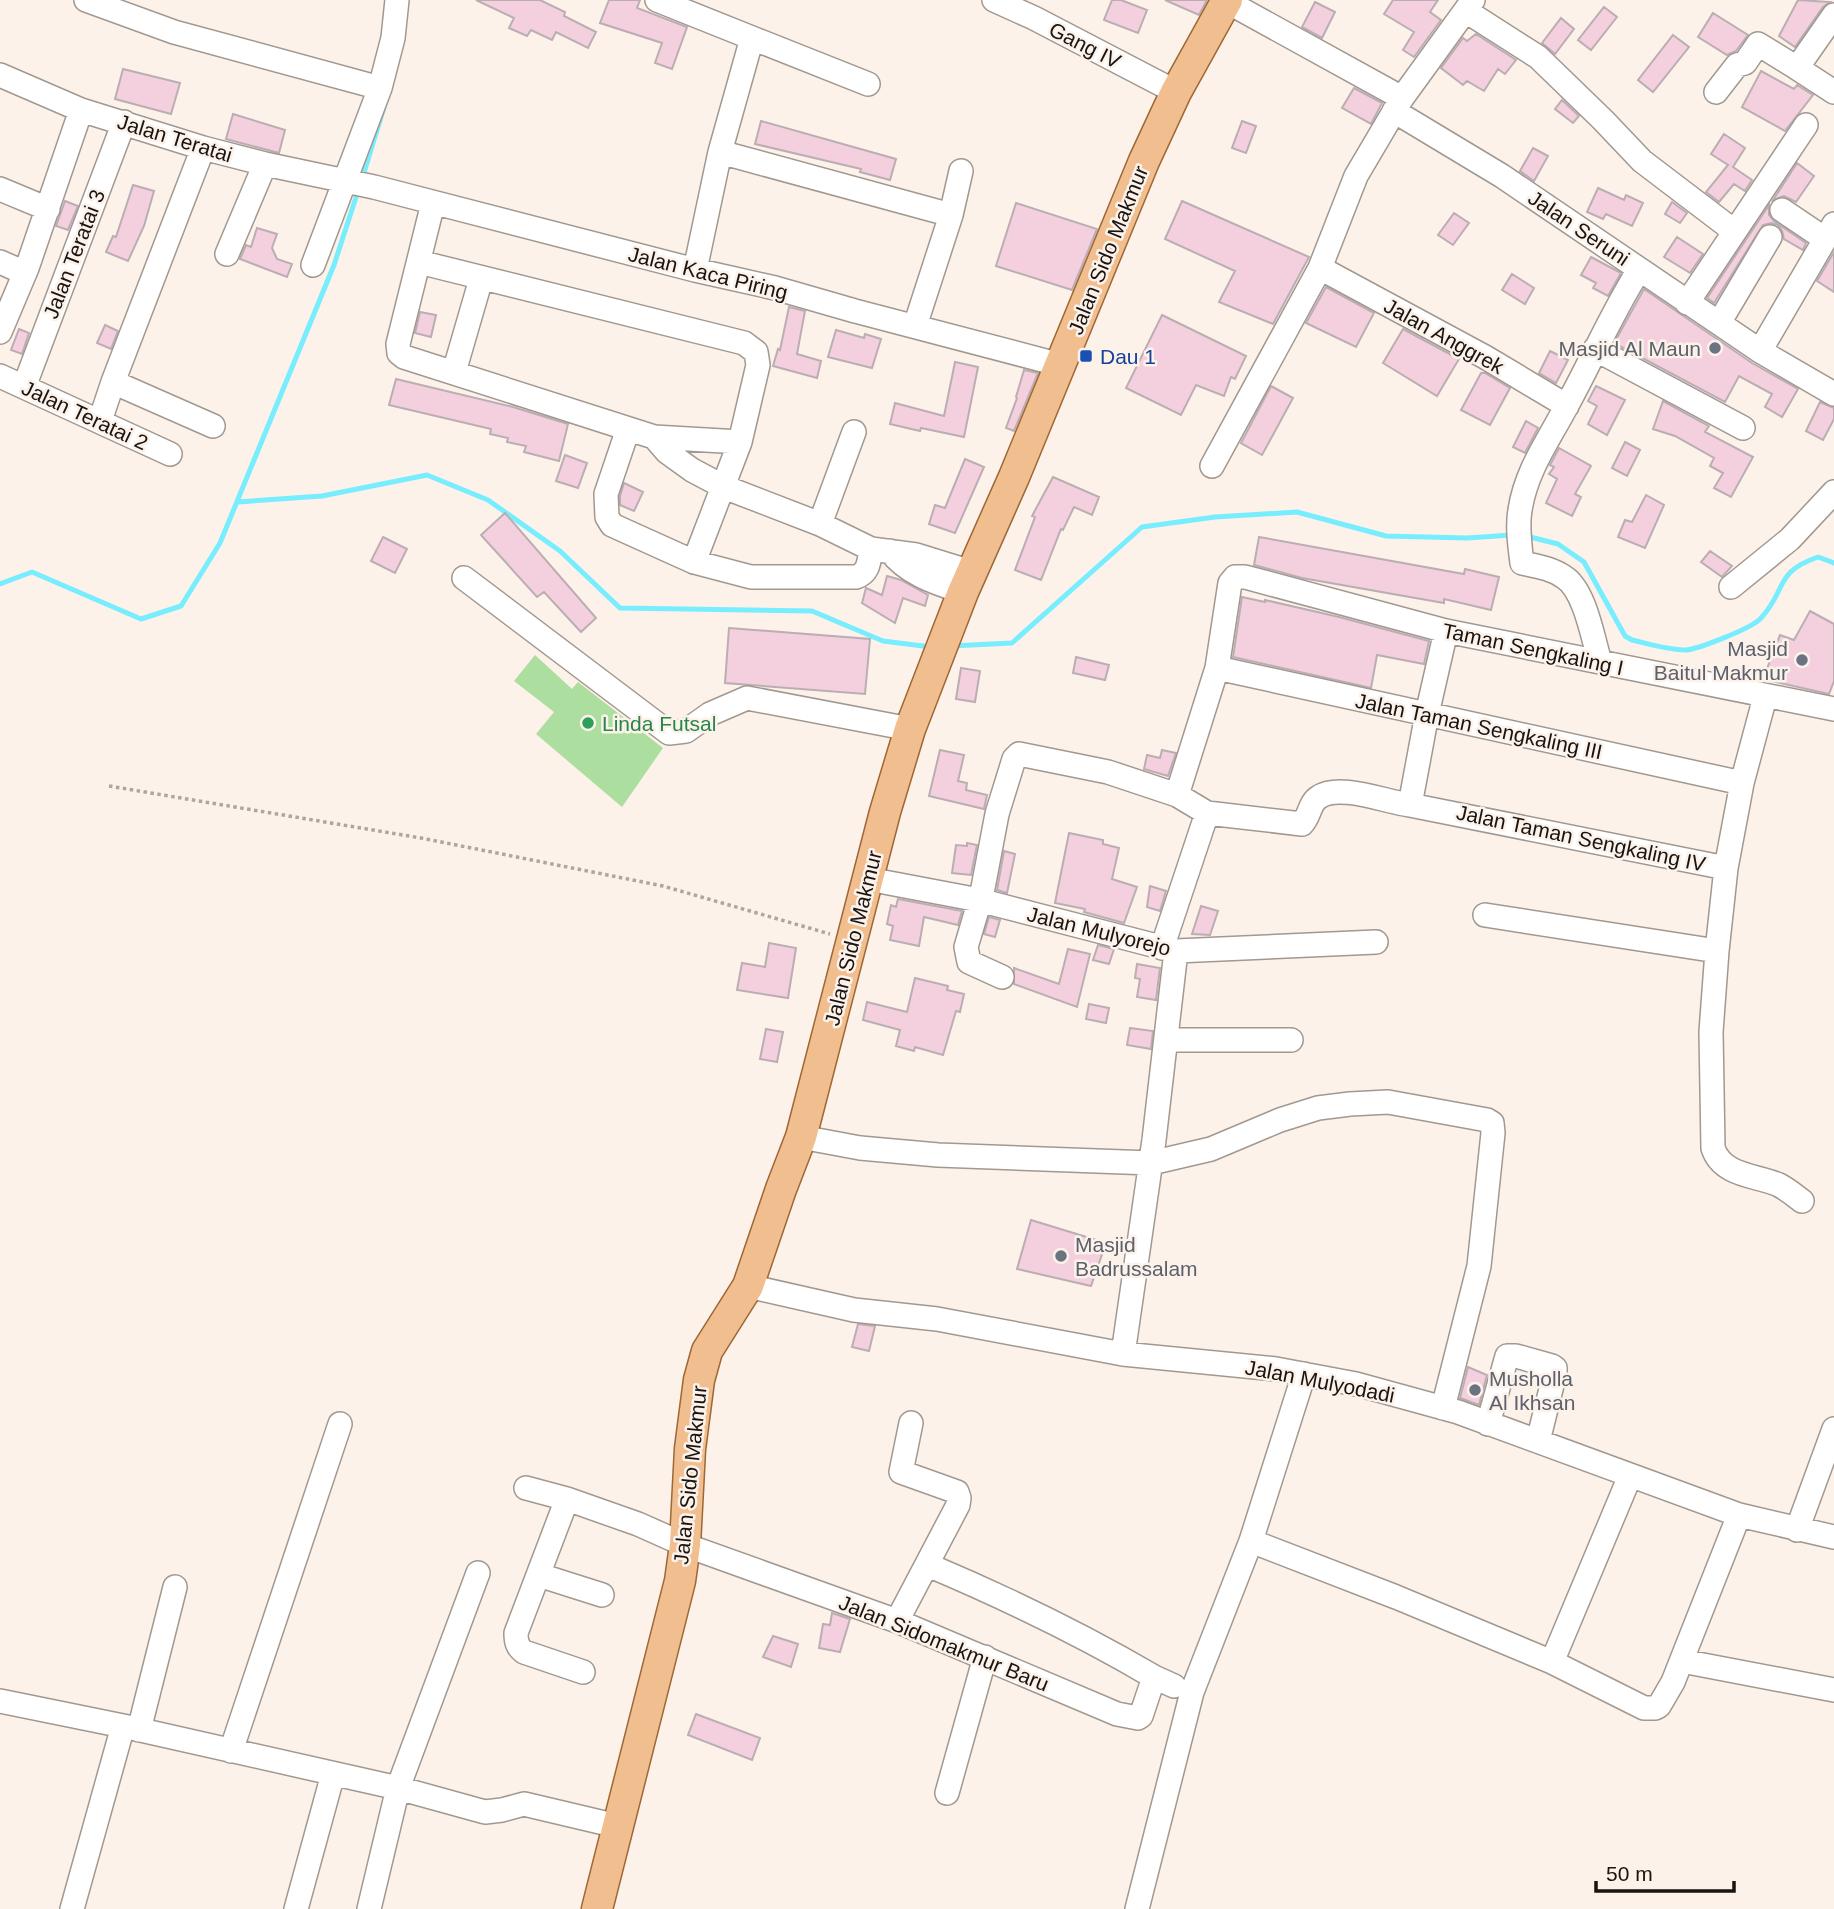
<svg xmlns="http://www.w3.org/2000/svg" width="1834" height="1909" font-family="Arial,sans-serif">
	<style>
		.green { fill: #acde9f }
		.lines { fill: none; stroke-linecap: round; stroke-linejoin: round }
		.stream { stroke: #77edfe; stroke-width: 5 }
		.building { fill: #f4d0de; stroke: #baaeb3; stroke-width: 2 }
		.minor-casing { stroke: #a19890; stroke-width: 26 }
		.major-casing { stroke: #9e6733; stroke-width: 33 }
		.path { stroke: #ada59f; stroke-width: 3.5; stroke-dasharray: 3.5 3.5; stroke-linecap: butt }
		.minor { stroke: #fff; stroke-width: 23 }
		.major { stroke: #f1be90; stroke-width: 30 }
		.worship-dot { fill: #6b7280; stroke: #fcf2ea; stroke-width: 2.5 }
		.transit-dot { fill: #1a4fb4; stroke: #fcf2ea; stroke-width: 2.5 }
		.leisure-dot { fill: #2e9e5b; stroke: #fcf2ea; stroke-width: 2.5 }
		.labels { text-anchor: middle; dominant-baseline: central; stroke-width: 5; stroke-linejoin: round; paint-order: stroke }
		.street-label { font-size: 21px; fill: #171411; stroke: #fcf2ea }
		.worship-label { font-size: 21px; fill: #5b616d; stroke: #fcf2ea; text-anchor: end }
		.transit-label { font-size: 21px; fill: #164399; stroke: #fcf2ea; text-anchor: start }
		.leisure-label { font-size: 21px; fill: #27864d; stroke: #fcf2ea; text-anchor: start }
	</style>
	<rect width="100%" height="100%" fill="#fcf2ea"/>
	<path class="green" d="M535,655L572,689L578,682L663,748L622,807L536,734L554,712L514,681Z"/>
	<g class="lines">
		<path class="stream" d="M362,179L385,104
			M238,502L322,496L427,475L488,500L560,551L620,608L812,611L883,641L931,647
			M1526,536L1558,544L1584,562L1625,636L1632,640C1649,644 1668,650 1686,650C1698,649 1753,628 1761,618C1787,590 1774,572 1818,557L1834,563
			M0,584L32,572L141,619L181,606L220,543L334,265L358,191
			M951,646L1012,643L1142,527L1215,517L1297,512L1386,536L1467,538L1512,535"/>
	</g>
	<path class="building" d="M476,0H540L565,12L564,16L596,32L588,48L556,32L552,40L531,30L527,36L509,28L514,18Z
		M609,0H640L637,8L687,27L672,69L655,63L662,43L600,23Z
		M1112,0H1121L1147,10L1138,33L1104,20Z
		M1165,0H1207L1199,15Z
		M1393,0H1438L1430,12L1441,20L1414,57L1403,50L1414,32L1384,14Z
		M1798,0L1830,2L1823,7L1795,47L1779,36Z
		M1315,2L1335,12L1322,38L1302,27Z
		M1604,7L1617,17L1591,50L1578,40Z
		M1713,13L1748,35L1736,51L1727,55L1698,37Z
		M1561,18L1574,29L1555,54L1542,43Z
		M1476,34L1516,60L1505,74L1498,69L1484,91L1467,81L1463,85L1441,68L1463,38L1467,41Z
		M1673,35L1689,47L1653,92L1638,80Z
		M123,69L180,83L171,114L115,99Z
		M1761,71L1794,89L1797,85L1813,95L1785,131L1742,107Z
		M1354,88L1382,103L1371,124L1342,108Z
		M1562,100L1579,116L1573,123L1555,109Z
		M233,114L285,130L279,153L226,139Z
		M761,121L896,159L890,180L860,172L861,169L755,144Z
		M1242,121L1256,126L1246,153L1232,148Z
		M1724,134L1745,148L1733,167L1752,180L1745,191L1734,184L1719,202L1706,192L1728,165L1711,154Z
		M1533,148L1548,156L1534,181L1520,171Z
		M1797,163L1814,176L1796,202L1784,196L1773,200Z
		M133,185L154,191L144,226L128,261L106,252L113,236L116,237Z
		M1598,188L1624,200L1626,195L1643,203L1632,226L1606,214L1603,219L1587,212Z
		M65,201L78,206L68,230L56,226Z
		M1182,201L1309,257L1273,324L1219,302L1235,271L1165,239Z
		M1672,202L1687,213L1680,223L1665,214Z
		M1016,203L1097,229L1072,290L996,266Z
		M1769,205V215L1774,221L1806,243L1803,250L1784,239L1782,231L1778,225L1771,223L1763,225L1714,303L1707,298Z
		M1454,213L1469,223L1453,245L1438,235Z
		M257,228L277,234L272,248L277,259L292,264L287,277L240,259L246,245L251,247Z
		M1677,237L1703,254L1690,273L1664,257Z
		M1834,252V292L1817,281Z
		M1591,257L1621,273L1608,296L1593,288L1596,283L1581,275Z
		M1512,274L1534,288L1525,304L1502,290Z
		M1326,287L1374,313L1356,347L1306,323Z
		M1644,289L1752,363L1798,389L1782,417L1765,407L1772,394L1739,376L1725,402L1614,343Z
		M789,307L805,311L797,354L821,361L817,378L773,366L778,349L780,350Z
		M420,312L436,315L431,337L415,333Z
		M1162,315L1246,356L1235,379L1231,377L1224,396L1196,385L1181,415L1126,388Z
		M105,325L118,331L111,349L97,343Z
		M19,329L29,333L22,354L11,350Z
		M1403,329L1459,359L1437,396L1383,363Z
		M836,330L864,338L865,334L881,339L872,368L828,357Z
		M1550,351L1568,360L1556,383L1539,373Z
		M955,362L978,367L964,437L921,428L920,431L890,424L895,403L944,416Z
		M1024,370L1038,373L1014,431L1006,428L1017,398L1016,397Z
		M1481,373H1485L1510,388L1490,425L1461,410Z
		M396,379L513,407L568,424L559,461L524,452L526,446L507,442L508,438L490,434L491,429L389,405Z
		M1271,386L1293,398L1262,455L1241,443Z
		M1596,386L1625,400L1607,435L1588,424L1597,406L1588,401Z
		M1663,401L1709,426L1705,432L1753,457L1731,497L1714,488L1723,473L1710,466L1714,458L1675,436L1653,429Z
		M1820,402L1834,408V419L1823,440L1806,431Z
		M1526,421L1538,428L1525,453L1513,447Z
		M1625,442L1640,450L1627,476L1612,468Z
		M1559,448L1591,466L1575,494L1581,497L1572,516L1546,503L1557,479L1549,474L1554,467L1550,465Z
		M565,455L587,463L578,488L556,481Z
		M965,459L984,467L955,533L929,524L935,505L945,508Z
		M1053,477L1099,497L1092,515L1074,507L1063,530L1061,529L1041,580L1015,570L1035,517L1032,516Z
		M624,483L643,492L634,511L620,505V496Z
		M1646,495L1664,505L1645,548L1618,537L1625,520L1632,522Z
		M505,513L596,618L581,632L544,592L537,597L481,535Z
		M383,537L407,549L395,573L371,561Z
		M1259,537L1464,574L1465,569L1499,577L1491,610L1444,599V603L1302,578L1254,565Z
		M1710,551L1732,566L1722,577L1701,562Z
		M887,576L901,580L928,595L925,606L903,598L895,623L862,603L866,588L882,595Z
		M1242,597L1265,602V600L1339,617L1429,641L1424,664L1377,655L1371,688L1233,657Z
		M1810,611L1834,624V681L1829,694L1763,679L1780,635L1794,640Z
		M729,628L870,639L865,694L725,683Z
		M1076,657L1109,665L1105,680L1073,673Z
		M961,668L980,671L975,702L956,699Z
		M940,750L964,755L958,781L967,783L966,790L987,795L984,809L929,796Z
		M1162,750L1176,753L1168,776L1144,769L1147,755L1160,758Z
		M1069,833L1103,840V844L1119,848L1112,879L1137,887L1124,923L1084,912L1085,909L1055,903Z
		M967,843L977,845L971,875L952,873L956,845L967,846Z
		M1004,851L1015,854L1007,893L997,890Z
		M1150,886L1166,891L1160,911L1147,907Z
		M898,899L962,911L958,925L924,917L919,946L890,940L893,926L887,924L891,905L896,907Z
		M1201,906L1218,911L1210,935L1192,934Z
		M989,917L1000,920L995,937L984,934Z
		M769,943L796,948L788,998L737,990L742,963L765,967Z
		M1098,945L1114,949L1109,964L1093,960Z
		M1068,949L1090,954L1077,1007L1014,984V968L1059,984Z
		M1137,964L1160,968L1156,1000L1137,997L1140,979L1135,978Z
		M915,978L948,986L947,990L964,994L960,1012L956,1011L943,1055L915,1047L914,1051L896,1046L900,1030L863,1020L867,1002L907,1012Z
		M1089,1004L1109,1008L1106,1023L1086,1019Z
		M1130,1028L1153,1031L1151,1049L1127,1045Z
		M766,1029L783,1032L777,1062L760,1059Z
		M1031,1220L1106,1243L1091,1286L1017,1269Z
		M858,1324L875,1326L869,1351L852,1347Z
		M1468,1367L1487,1375L1479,1405L1460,1398Z
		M832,1613L850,1619L840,1652L819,1648L823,1624L830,1625Z
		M773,1636L798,1644L791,1667L763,1657Z
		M696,1714L760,1738L752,1760L688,1735Z"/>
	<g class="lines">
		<g class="minor-casing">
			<path id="minor" d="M86,0L174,32L380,88
				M657,0L752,38
				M994,0L1034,18L1176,92
				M1226,1L1402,98
				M1466,11L1538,57L1603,120L1642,161L1734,231
				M1834,15L1797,68L1834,92
				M0,75L81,110L203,148L265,164L374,187L695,270L775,288L855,311L1061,365
				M1716,92L1737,65L1745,63L1758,44L1797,68
				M1394,111L1502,176L1760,351L1834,394
				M720,152L951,215
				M0,189L48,209
				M433,203L398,344L399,353L404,357L654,437L667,452L692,470L724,487L820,524L871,549L916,555L971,572
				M1782,210L1825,239
				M227,254L265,164
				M0,262L25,273
				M419,262L744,343L756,352L758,365L740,442L694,562
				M313,265L380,88L393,38L397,0
				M1320,268L1485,357L1567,406
				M695,270L720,152L752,38L868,84
				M1687,303L1806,125
				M1719,323L1770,237
				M915,326L951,215L961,171
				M0,332L27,268L81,110
				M1595,349L1743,428
				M1760,351L1834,224
				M454,372L481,279
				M0,376L170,454
				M113,382L213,426
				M24,387L124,122
				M100,421L113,382L203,148
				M628,429L606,494L607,517L612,525L694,562L751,577H856C869,573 869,561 871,549
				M654,437L740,442
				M1212,466L1320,268L1356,176L1402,98L1473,0
				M820,524L854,432
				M890,551C907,574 936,583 963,592
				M464,578L669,733L686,731L710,714L747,698L910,729
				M1731,587L1790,539L1834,492
				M1446,631L1427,714L1410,805L1726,868
				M1600,662C1593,639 1585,590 1564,577C1551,568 1536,566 1522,563C1520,547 1517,526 1520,510C1526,471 1548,441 1566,407C1591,362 1611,314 1639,270
				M1217,668L1742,783
				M1765,697L1742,783L1726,868L1717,951L1711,1032L1713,1148C1722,1176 1756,1175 1779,1185C1787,1189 1794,1195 1802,1201
				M1177,795L1217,668L1230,583L1235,577H1245L1446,631L1834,709
				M868,879L979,900L1176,951L1376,942
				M1485,915L1717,951
				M1162,948L1207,813
				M1002,977L969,962L966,947L982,893L997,814L1014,759L1019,754L1108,772L1177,795L1207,813L1302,824C1310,816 1309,803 1319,797C1339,783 1386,802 1410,805
				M1166,1040H1291
				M801,1137L860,1148L938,1155L1151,1163L1211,1149L1280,1120L1318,1108L1350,1104L1388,1102L1487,1120L1492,1123L1493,1133L1479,1266L1443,1408
				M748,1286L854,1310L937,1319L1123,1354L1276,1369L1356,1384L1458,1412L1739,1515L1834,1537
				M1123,1354L1154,1140L1176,951
				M1488,1424L1507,1356H1516L1552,1366L1555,1368V1373L1538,1441
				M526,1488L567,1499
				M1797,1530L1834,1429
				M1251,1541L1396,1597L1552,1662L1644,1708H1655L1659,1706L1673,1682L1739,1515
				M928,1565C1006,1598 1081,1634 1154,1677
				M539,1575L602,1595
				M897,1621L958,1505L959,1498L957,1492L901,1472L911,1423
				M1682,1661L1834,1690
				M1552,1662L1630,1476
				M583,1672L524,1652C517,1647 516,1641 516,1633L567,1499L638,1524L685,1545L897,1621L1117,1714L1138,1718L1141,1716L1154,1677L1174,1686
				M0,1701L123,1726
				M139,1730L175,1587
				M231,1751L340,1424
				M947,1793L985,1657
				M72,1909L123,1726L398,1788L485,1812L502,1810L524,1804L617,1826
				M296,1909L333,1774
				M369,1909L398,1788L478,1573
				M1137,1909L1192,1692L1251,1541L1304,1374"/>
		</g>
		<g class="major-casing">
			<path id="major" d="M597,1909L680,1581L685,1545L690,1449L699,1380L707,1351L748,1286L781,1189L801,1137L885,812L910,729L963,592L1014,477L1144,161L1176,92L1227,0"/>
		</g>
		<path class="path" d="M109,786L421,838L663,886L830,934"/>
		<use href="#minor" class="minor"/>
		<use href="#major" class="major"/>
	</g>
	<g class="worship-dot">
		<circle cx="1715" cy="348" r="7"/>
		<circle cx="1802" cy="660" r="7"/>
		<circle cx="1061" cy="1256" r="7"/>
		<circle cx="1475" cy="1390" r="7"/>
	</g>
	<rect class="transit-dot" x="1079" y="349" width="14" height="14" rx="3.5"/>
	<circle class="leisure-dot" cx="588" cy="723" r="7"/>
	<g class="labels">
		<g class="street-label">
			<text transform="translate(1085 45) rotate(27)">Gang IV</text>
			<text transform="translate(175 138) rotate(17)">Jalan Teratai</text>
			<text transform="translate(1579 228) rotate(34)">Jalan Seruni</text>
			<text transform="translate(1108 250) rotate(-68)">Jalan Sido Makmur</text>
			<text transform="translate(74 254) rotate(-69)">Jalan Teratai 3</text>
			<text transform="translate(708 273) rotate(14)">Jalan Kaca Piring</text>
			<text transform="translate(1444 336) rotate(29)">Jalan Anggrek</text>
			<text transform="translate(85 415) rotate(25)">Jalan Teratai 2</text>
			<text transform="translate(1533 649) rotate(12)">Taman Sengkaling I</text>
			<text transform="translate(1479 726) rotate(12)">Jalan Taman Sengkaling III</text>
			<text transform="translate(1581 838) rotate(12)">Jalan Taman Sengkaling IV</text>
			<text transform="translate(1099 931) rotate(14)">Jalan Mulyorejo</text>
			<text transform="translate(853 938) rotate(-76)">Jalan Sido Makmur</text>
			<text transform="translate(1320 1381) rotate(11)">Jalan Mulyodadi</text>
			<text transform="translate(690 1475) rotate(-84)">Jalan Sido Makmur</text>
			<text transform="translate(944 1643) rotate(22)">Jalan Sidomakmur Baru</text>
		</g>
		<g class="worship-label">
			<text x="1701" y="348">Masjid Al Maun</text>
			<text x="1788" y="648">Masjid<tspan x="1788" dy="24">Baitul Makmur</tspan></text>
			<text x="1075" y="1244" text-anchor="start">Masjid<tspan x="1075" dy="24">Badrussalam</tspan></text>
			<text x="1489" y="1378" text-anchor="start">Musholla<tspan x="1489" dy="24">Al Ikhsan</tspan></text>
		</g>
		<g class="transit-label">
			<text x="1100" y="356">Dau 1</text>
		</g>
		<g class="leisure-label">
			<text x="602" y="723">Linda Futsal</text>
		</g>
	</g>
	<path d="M1596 1881v10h138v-10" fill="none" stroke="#171411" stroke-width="3.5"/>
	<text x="1606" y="1881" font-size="21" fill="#171411" stroke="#fcf2ea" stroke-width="5" paint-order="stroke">50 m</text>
</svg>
